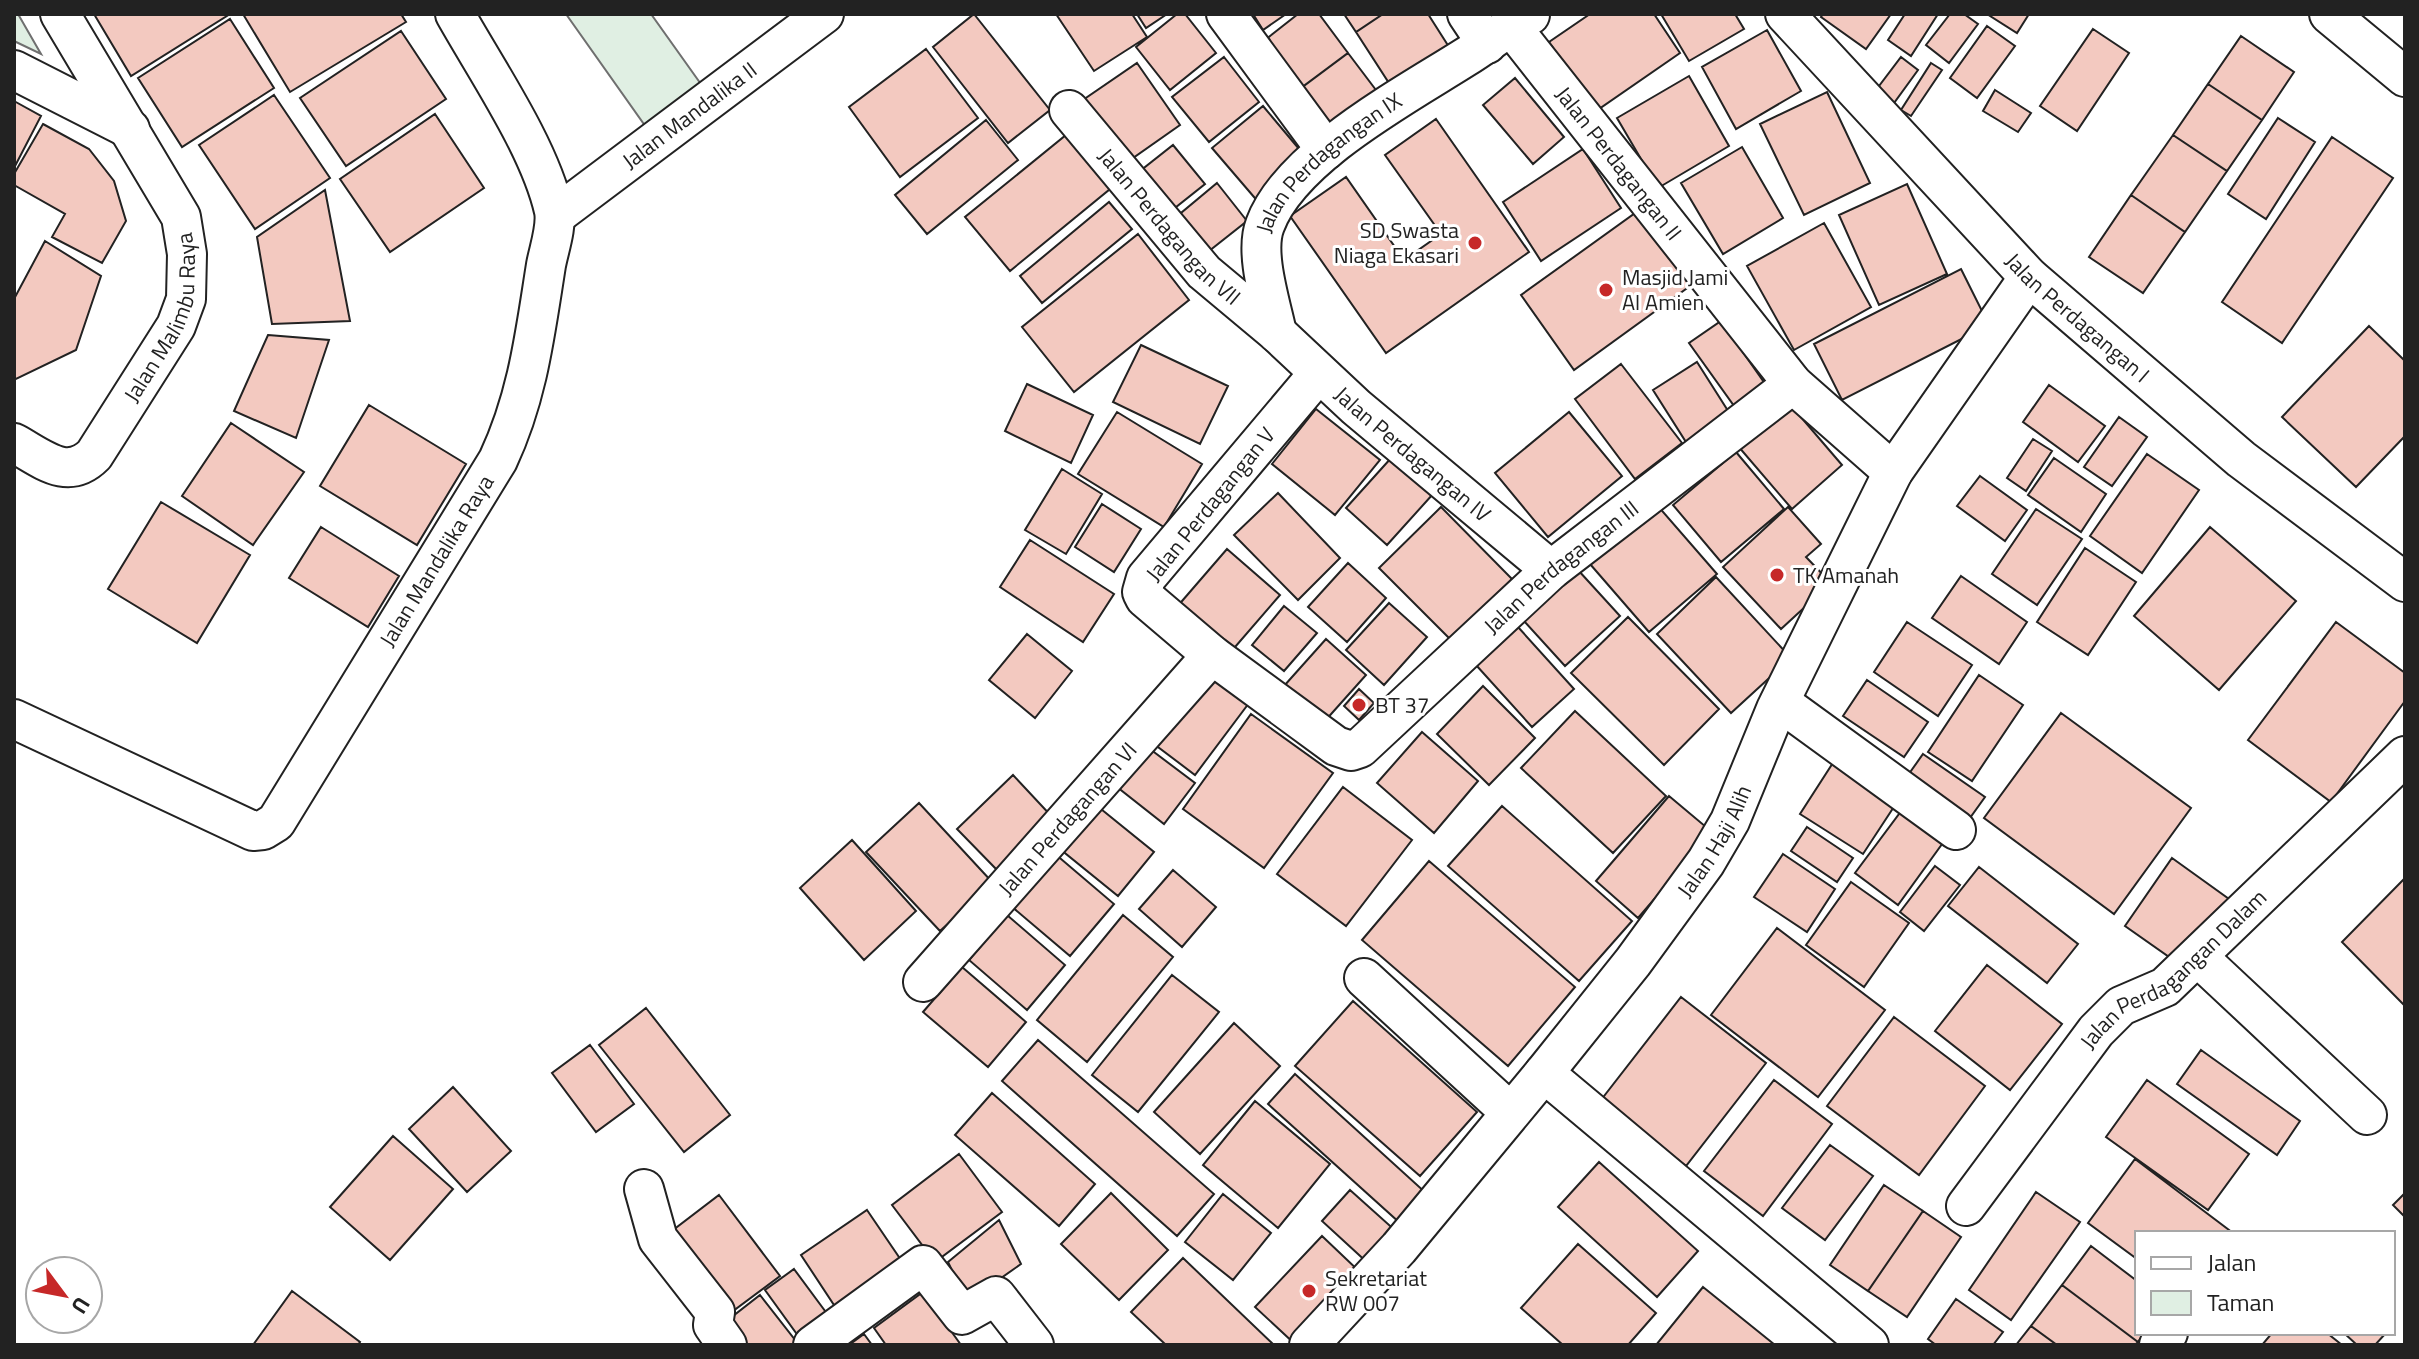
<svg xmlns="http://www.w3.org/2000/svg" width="2419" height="1359" font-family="'Titillium Web',sans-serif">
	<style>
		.green { fill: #e0efe3; stroke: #6f6f6f; stroke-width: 2 }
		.building { fill: #f3c9c0; stroke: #222; stroke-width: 2 }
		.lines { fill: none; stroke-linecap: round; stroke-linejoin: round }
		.minor-casing { stroke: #222; stroke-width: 42 }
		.minor { stroke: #fff; stroke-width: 38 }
		.poi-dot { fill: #c62828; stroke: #fff; stroke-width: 3 }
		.labels { text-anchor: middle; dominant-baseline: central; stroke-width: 6; stroke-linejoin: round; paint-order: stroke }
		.street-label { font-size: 22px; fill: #222; stroke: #fff }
		.poi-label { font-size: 22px; fill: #222; stroke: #fff; text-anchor: start }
	</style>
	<rect width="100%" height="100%" fill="#fff"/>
	<path class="green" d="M14,14H18L41,54L14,41Z
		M566,14H651L703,87L646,127Z"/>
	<path class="building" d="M94,14H230L131,76Z
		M243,14H401L406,22L290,92Z
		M974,14L1050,110L1008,143L933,47Z
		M1056,14H1132L1147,37L1094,71Z
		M1137,14H1167L1146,28Z
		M1177,14H1185L1216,53L1170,90L1136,47Z
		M1253,14H1286L1263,30Z
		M1298,14H1319L1348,53L1301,88L1265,40Z
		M1344,14H1383L1356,32Z
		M1383,14H1428L1456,58L1398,97L1356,32Z
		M1590,14H1654L1680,53L1596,111L1549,42Z
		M1661,14H1735L1744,29L1689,61Z
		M1823,14H1891L1866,49L1821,17Z
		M1905,14H1938L1911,56L1888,40Z
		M1950,14H1964L1978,24L1949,63L1926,45Z
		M1987,14H2029L2017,33Z
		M230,19L274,88L182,147L138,78Z
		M1987,26L2015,46L1977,98L1950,78Z
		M2093,29L2129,53L2077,131L2040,106Z
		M1767,30L1801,91L1736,129L1702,67Z
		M401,31L446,99L346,166L300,98Z
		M2241,36L2294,72L2262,120L2208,84Z
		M926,49L978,118L900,177L849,107Z
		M1348,53L1382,98L1335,134L1301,88Z
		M1224,57L1259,102L1209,142L1172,97Z
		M1901,57L1918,70L1894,103L1876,90Z
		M1137,63L1180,125L1123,165L1080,102Z
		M1931,63L1942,70L1911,116L1901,110Z
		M1689,76L1729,146L1658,188L1617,118Z
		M1515,78L1564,137L1533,164L1483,105Z
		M2208,84L2262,120L2227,171L2173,135Z
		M1995,90L2031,113L2018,132L1983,111Z
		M1827,92L1870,183L1804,215L1760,124Z
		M274,95L330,178L255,229L199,145Z
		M14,101L41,116L14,168Z
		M1263,106L1310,162L1260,204L1212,148Z
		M435,114L484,188L390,252L340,179Z
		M2278,118L2315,142L2266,219L2228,194Z
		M1436,119L1529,252L1386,353L1290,216L1346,177L1404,260L1441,234L1385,155Z
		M986,120L1018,160L927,234L895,195Z
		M43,124L89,149L114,181L126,221L102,263L52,237L65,214L14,185V174Z
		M1066,135L1110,189L1010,271L965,217Z
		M2173,135L2227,171L2185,232L2131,195Z
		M2332,137L2393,178L2282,343L2222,302Z
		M1173,145L1205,184L1166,215L1135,175Z
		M1742,147L1783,218L1723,254L1681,183Z
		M1583,149L1621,208L1541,261L1503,202Z
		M1217,183L1247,221L1204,255L1175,218Z
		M1907,184L1947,274L1879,305L1839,215Z
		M325,190L350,321L272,324L257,237Z
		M2131,195L2185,232L2143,293L2089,257Z
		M1109,202L1132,229L1042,303L1020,276Z
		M1638,211L1690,286L1574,370L1521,295Z
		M1824,223L1871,307L1794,350L1747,266Z
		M1138,234L1189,300L1074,392L1022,327Z
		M45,241L101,276L76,350L16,379L14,378V299Z
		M1961,269L1989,325L1842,400L1814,344Z
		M1721,321L1768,388L1737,410L1689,343Z
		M2369,326L2405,361V436L2356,487L2282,417Z
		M268,335L329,340L296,438L234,411Z
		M1141,345L1228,386L1200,444L1113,402Z
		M1697,362L1730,414L1686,442L1653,390Z
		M1621,364L1682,443L1635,479L1575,399Z
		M1027,384L1093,415L1071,463L1005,431Z
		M2049,385L2105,426L2078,462L2023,422Z
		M1788,402L1842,465L1792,509L1738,446Z
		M369,405L466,464L417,545L320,486Z
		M1316,409L1380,460L1335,515L1272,464Z
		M1117,412L1202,464L1164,527L1078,474Z
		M1569,412L1622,476L1548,537L1495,473Z
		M2119,417L2147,437L2112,486L2084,467Z
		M231,423L304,472L253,545L182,496Z
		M2033,439L2052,451L2026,491L2007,478Z
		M1736,452L1784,509L1721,562L1673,505Z
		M2147,454L2199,490L2142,573L2090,536Z
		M1392,457L1433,494L1387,545L1346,508Z
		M2054,458L2106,494L2081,532L2028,495Z
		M1062,469L1102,494L1066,554L1025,530Z
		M1980,476L2027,510L2005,541L1957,506Z
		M1278,493L1340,558L1298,600L1234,535Z
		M161,502L250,555L197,643L108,589Z
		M1102,504L1141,529L1114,572L1075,547Z
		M1657,505L1717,574L1649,632L1590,564Z
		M1441,507L1512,579L1451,640L1379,568Z
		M1788,507L1821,544L1806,557L1831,583L1781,629L1723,567Z
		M2036,509L2082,539L2037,605L1992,574Z
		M321,527L399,576L368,627L289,578Z
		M2210,527L2296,601L2219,690L2134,616Z
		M1030,540L1114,594L1083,642L1000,587Z
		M2085,548L2136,582L2088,655L2037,622Z
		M1227,549L1280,595L1229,654L1176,608Z
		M1348,563L1386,598L1347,642L1308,607Z
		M1578,570L1620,616L1565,666L1523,620Z
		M1961,576L2027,622L1999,664L1932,618Z
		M1716,577L1791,658L1731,713L1657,634Z
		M1389,603L1427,637L1384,685L1346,650Z
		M1284,606L1317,633L1284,671L1252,645Z
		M1628,617L1719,709L1664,765L1571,673Z
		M1907,622L1972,665L1938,716L1874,672Z
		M2336,622L2405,673V701L2331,802L2248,740Z
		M1518,627L1574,689L1532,727L1476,665Z
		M1027,634L1072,671L1035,718L989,680Z
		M1326,639L1366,675L1324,722L1284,686Z
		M1211,668L1252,699L1195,775L1154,744Z
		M1979,675L2023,705L1972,781L1928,752Z
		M1867,680L1928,722L1904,757L1843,716Z
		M1483,686L1535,738L1489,785L1437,734Z
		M1359,689L1374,703L1359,720L1344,706Z
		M1575,711L1666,796L1613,853L1521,768Z
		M2061,713L2191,808L2114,914L1984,818Z
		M1251,714L1333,773L1264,868L1183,809Z
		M1422,732L1478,781L1434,833L1377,783Z
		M1142,743L1195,783L1164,824L1112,783Z
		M1923,754L1985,797L1962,829L1901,785Z
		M1838,755L1901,796L1863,854L1800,814Z
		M1013,775L1055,820L999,872L957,829Z
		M1343,787L1412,840L1346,926L1277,874Z
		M1669,796L1712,832L1638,918L1596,881Z
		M1908,802L1950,833L1898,905L1855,873Z
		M919,803L993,883L940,931L866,852Z
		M1096,805L1154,852L1118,896L1060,849Z
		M1502,806L1632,921L1579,981L1448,866Z
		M1807,827L1853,858L1837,882L1791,851Z
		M852,840L916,911L864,960L800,888Z
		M1054,853L1114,904L1070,956L1011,906Z
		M1783,854L1835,889L1807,932L1754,897Z
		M2172,858L2229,899L2182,966L2125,926Z
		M1429,861L1575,987L1508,1066L1362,940Z
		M1935,866L1960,885L1924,931L1900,912Z
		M1979,867L2078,944L2047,983L1948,906Z
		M1173,870L1216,907L1182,947L1139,909Z
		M2405,878V1006L2342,942Z
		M1851,882L1909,923L1864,987L1806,945Z
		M1007,915L1065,965L1027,1010L969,960Z
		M1123,915L1173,957L1087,1062L1037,1020Z
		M1777,928L1885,1010L1818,1097L1711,1015Z
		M1987,965L2062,1024L2010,1090L1935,1031Z
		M962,967L1026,1022L988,1067L923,1012Z
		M1172,975L1219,1012L1138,1112L1092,1075Z
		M1681,997L1766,1063L1686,1166L1601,1100Z
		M1353,1001L1477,1112L1420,1176L1295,1066Z
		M646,1008L730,1115L684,1152L599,1045Z
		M1894,1017L1985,1086L1919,1175L1827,1106Z
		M1234,1023L1280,1066L1200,1154L1154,1112Z
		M1038,1040L1214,1194L1177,1236L1002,1081Z
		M590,1045L634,1104L596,1132L552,1073Z
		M2201,1050L2300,1121L2277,1155L2177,1084Z
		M1295,1074L1427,1194L1400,1223L1268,1104Z
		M1774,1080L1832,1124L1763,1216L1704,1171Z
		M2147,1080L2249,1154L2208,1210L2106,1137Z
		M453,1087L511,1151L467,1192L409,1129Z
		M992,1093L1095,1184L1059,1226L955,1135Z
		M1255,1101L1330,1164L1278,1228L1203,1165Z
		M393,1136L453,1189L390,1260L330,1207Z
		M1830,1145L1873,1176L1825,1240L1782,1208Z
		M959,1154L1002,1212L935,1262L892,1205Z
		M2135,1159L2233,1233H2137V1259L2088,1223Z
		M1599,1162L1698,1251L1657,1297L1558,1207Z
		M1884,1185L1923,1211L1868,1291L1830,1265Z
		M1350,1190L1398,1233L1370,1265L1322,1221Z
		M2036,1192L2080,1222L2011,1320L1969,1290Z
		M1111,1193L1168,1250L1119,1300L1061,1244Z
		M2405,1193V1217L2393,1205Z
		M1223,1194L1271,1233L1233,1280L1185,1242Z
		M719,1195L780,1276L725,1317L664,1237Z
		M867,1210L903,1263L836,1308L801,1255Z
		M1923,1211L1961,1237L1907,1317L1868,1291Z
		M999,1220L1021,1264L967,1302L948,1262Z
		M1322,1236L1363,1275L1296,1345L1255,1307Z
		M1578,1244L1656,1313L1628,1345H1563L1521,1308Z
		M2091,1246L2137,1281V1333H2144L2138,1342L2062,1285Z
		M1183,1258L1274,1345H1166L1131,1312Z
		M794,1269L828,1315L799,1337L765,1290Z
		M2062,1285L2138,1342L2135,1345H2057L2031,1326Z
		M1703,1287L1775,1345H1656Z
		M292,1291L360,1342L358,1345H253Z
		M923,1292L961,1345H886L874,1328Z
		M760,1295L799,1345H733L719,1327Z
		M1956,1299L2003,1332L1993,1345H1936L1928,1339Z
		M2031,1326L2057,1345H2016Z
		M2272,1333H2327L2342,1345H2262Z
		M2344,1333H2386L2375,1345H2357Z
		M864,1334L872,1345H849Z"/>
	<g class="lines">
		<g class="minor-casing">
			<g id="minor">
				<path d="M1226,14L1326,150"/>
				<path d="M1467,14L1487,44"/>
				<path id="s1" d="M1785,14L2029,277L2241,459L2405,582"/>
				<path d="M2329,14L2405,77"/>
				<path id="s2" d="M1510,25L1793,384L1893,472"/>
				<path d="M14,70L130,129"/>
				<path id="s3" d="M1069,110L1204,272L1277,333L1356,407L1551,570"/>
				<path id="s4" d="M555,216L824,14"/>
				<path id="s5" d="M1277,333C1271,304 1254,253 1265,225C1290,157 1404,96 1464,58C1487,44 1507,27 1530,15"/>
				<path id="s6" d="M1318,374L1146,578L1142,592L1145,598L1212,655L1336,746L1351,751L1360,748L1551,570L1793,384"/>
				<path id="s7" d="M14,443C42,458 67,482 94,455L176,326L186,299L187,254L181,217L60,14"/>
				<path d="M1780,702L1956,830"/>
				<path id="s8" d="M14,719L253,831L263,830L276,822L498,460C528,396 535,334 546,265C549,249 557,227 554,211C540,148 487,71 455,14"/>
				<path d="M2198,957L2367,1115"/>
				<path d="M1364,978L1510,1112"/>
				<path id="s9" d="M923,982L1212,655"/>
				<path d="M1544,1073L1869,1345"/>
				<path d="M644,1189L658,1239L715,1312L713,1325L727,1345"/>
				<path id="s10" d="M1966,1206L2096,1031L2121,1006L2165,987L2405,756"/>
				<path d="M813,1345L923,1265L962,1315L996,1296L1034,1345"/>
				<path id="s11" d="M1309,1345L1399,1248L1544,1073L1633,962L1706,862L1730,821L1776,709L1893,472L2029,277"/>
				<path d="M2159,1345L2168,1333"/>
			</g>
		</g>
		<use href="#minor" class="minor"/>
	</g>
	<g class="poi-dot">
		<circle cx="1475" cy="243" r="8"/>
		<circle cx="1606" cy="290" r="8"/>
		<circle cx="1777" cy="575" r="8"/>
		<circle cx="1359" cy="705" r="8"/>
		<circle cx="1309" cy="1291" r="8"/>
	</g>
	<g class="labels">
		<g class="street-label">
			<text stroke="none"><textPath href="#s4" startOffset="168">Jalan Mandalika II</textPath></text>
			<text stroke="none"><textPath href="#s2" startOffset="176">Jalan Perdagangan II</textPath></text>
			<text stroke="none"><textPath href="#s5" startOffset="200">Jalan Perdagangan IX</textPath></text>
			<text stroke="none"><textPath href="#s3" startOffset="154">Jalan Perdagangan VII</textPath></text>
			<text stroke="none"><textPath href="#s7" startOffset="246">Jalan Malimbu Raya</textPath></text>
			<text stroke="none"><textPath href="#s1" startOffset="422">Jalan Perdagangan I</textPath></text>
			<text stroke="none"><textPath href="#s3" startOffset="488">Jalan Perdagangan IV</textPath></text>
			<text transform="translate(1210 504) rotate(-51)">Jalan Perdagangan V</text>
			<text stroke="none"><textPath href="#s8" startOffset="596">Jalan Mandalika Raya</textPath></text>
			<text stroke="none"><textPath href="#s6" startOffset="826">Jalan Perdagangan III</textPath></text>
			<text stroke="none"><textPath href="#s9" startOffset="218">Jalan Perdagangan VI</textPath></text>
			<text stroke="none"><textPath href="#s11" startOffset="648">Jalan Haji Alih</textPath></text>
			<text stroke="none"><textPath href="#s10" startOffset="318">Jalan Perdagangan Dalam</textPath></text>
		</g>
		<g class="poi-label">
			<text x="1459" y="230" text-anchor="end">SD Swasta<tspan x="1459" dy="25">Niaga Ekasari</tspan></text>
			<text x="1622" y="277">Masjid Jami<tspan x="1622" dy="25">Al Amien</tspan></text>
			<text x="1793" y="575">TK Amanah</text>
			<text x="1375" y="705">BT 37</text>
			<text x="1325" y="1278">Sekretariat<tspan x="1325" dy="25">RW 007</tspan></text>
		</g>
	</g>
	<rect width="2419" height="1359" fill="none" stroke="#222222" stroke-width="32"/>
	<rect x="2135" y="1231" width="260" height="104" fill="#ffffff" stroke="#a7a7a7" stroke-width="2"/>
	<rect x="2151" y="1257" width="40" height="12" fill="#ffffff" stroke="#a7a7a7" stroke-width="2"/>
	<text x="2207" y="1271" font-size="24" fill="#222222">Jalan</text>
	<rect x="2151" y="1291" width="40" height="24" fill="#e0efe3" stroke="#a7a7a7" stroke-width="2"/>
	<text x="2207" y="1311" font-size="24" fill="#222222">Taman</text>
	<g transform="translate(64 1295) rotate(122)"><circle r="38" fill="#ffffff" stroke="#a7a7a7" stroke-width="2"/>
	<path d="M0-6L14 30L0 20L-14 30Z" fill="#c62828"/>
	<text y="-12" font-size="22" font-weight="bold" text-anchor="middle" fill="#222222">U</text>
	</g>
</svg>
